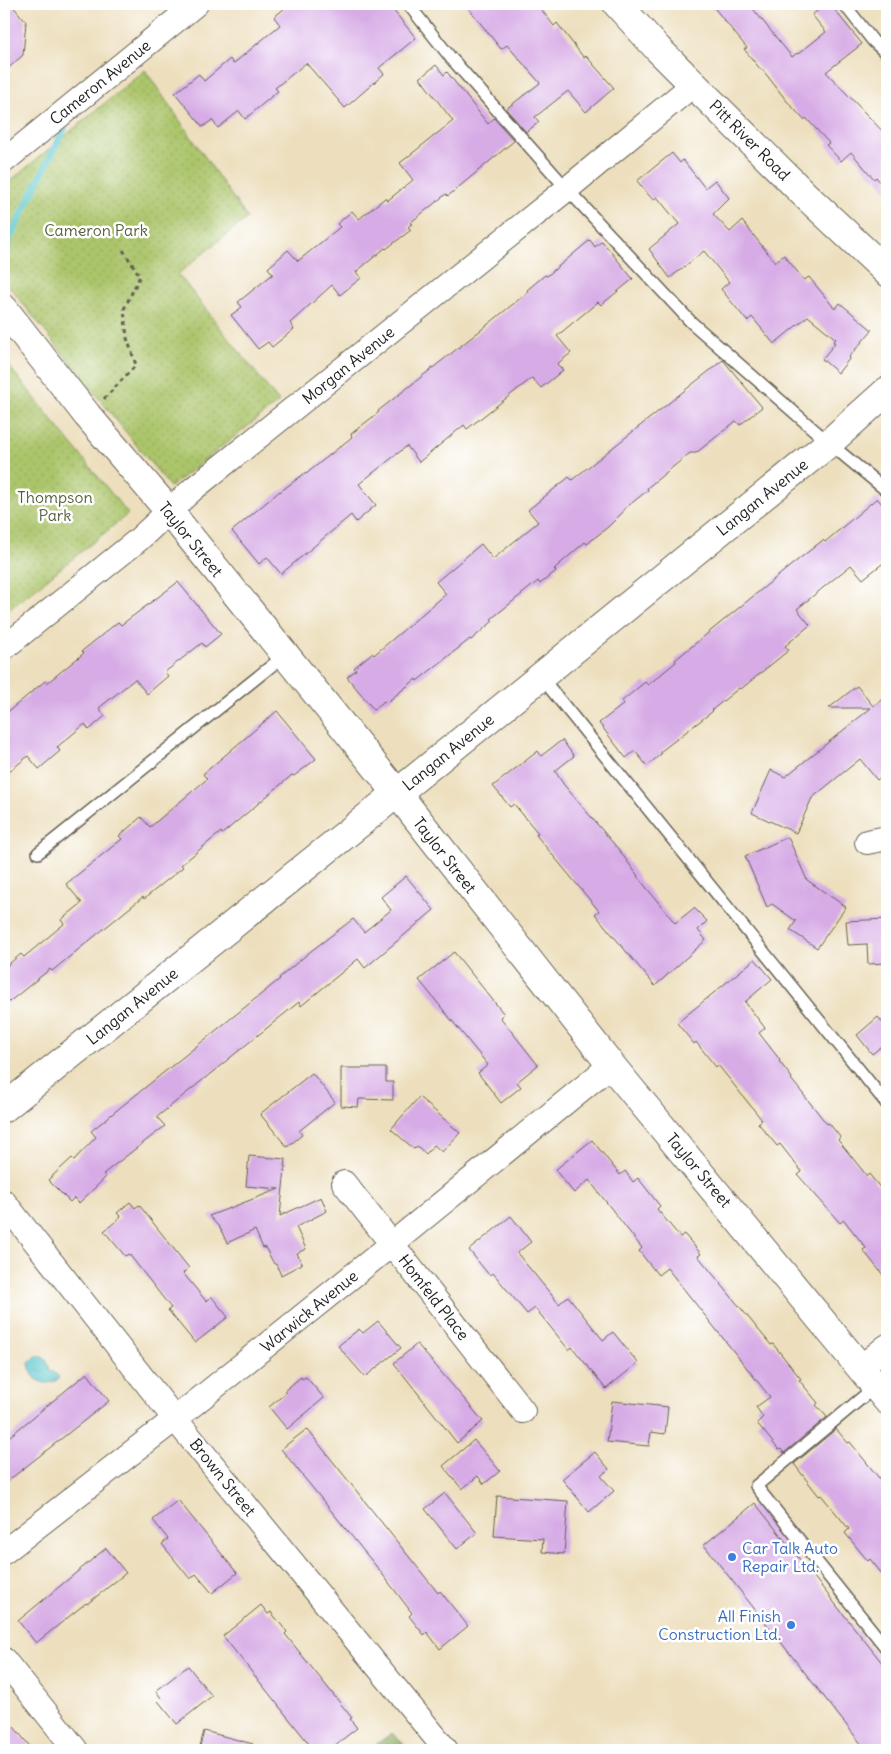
<svg xmlns="http://www.w3.org/2000/svg" width="891" height="1754" font-family="Delius,sans-serif">
	<style>
		.forest { fill: url(#forest-crowns); stroke: #52633d }
		.park { fill: url(#park-dots); stroke: #647043 }
		.water { fill: url(#water-ripples); stroke: #3b7275 }
		.lines { fill: none; stroke-linecap: round; stroke-linejoin: round }
		.stream { stroke: #5ac7ce; stroke-width: 7 }
		.building { fill: #d7ace6 }
		.service-casing { stroke: #656054; stroke-width: 14 }
		.minor-casing { stroke: #656054; stroke-width: 26 }
		.tertiary-casing { stroke: #656054; stroke-width: 30 }
		.secondary-casing { stroke: #656054; stroke-width: 30 }
		.path { stroke: #656054; stroke-width: 3; stroke-dasharray: 4 4; stroke-linecap: butt }
		.service { stroke: #fff; stroke-width: 11 }
		.minor { stroke: #fff; stroke-width: 24 }
		.tertiary { stroke: #fff; stroke-width: 28 }
		.secondary { stroke: #fff; stroke-width: 28 }
		.shop-dot { fill: #3f7fe0; stroke: #fff; stroke-width: 2 }
		.labels { text-anchor: middle; dominant-baseline: central; stroke-width: 5; stroke-linejoin: round; paint-order: stroke }
		.street-label { font-size: 16px; fill: #1c1c1c; stroke: #fff }
		.park-label { font-size: 16px; fill: #55603b; stroke: #fff }
		.shop-label { font-size: 16px; fill: #366cbe; stroke: #fff; text-anchor: start }
	</style>
	<defs>
		<pattern id="forest-crowns" width="20" height="18" patternUnits="userSpaceOnUse" patternTransform="scale(1.25)"><rect width="20" height="18" fill="#88aa5e"/><path d="M2 6a3 3 0 1 1 6 0M12 15a3 3 0 1 1 6 0" fill="none" stroke="#6e8a4d"/></pattern>
		<pattern id="park-dots" width="8" height="8" patternUnits="userSpaceOnUse" patternTransform="scale(1.25)"><rect width="8" height="8" fill="#abc56a"/><path d="M2 2h.1M6 6h.1" fill="none" stroke="#93a95b" stroke-width="1.8" stroke-linecap="round"/></pattern>
		<pattern id="water-ripples" width="26" height="14" patternUnits="userSpaceOnUse" patternTransform="scale(1.25)"><rect width="26" height="14" fill="#5ac7ce"/><path d="M2 4q2-2 4 0t4 0M15 11q2-2 4 0t4 0" fill="none" stroke="#4eaab0"/></pattern>
	</defs>
	<rect width="100%" height="100%" fill="#fff"/>
	<filter id="ink" filterUnits="userSpaceOnUse"><feTurbulence type="fractalNoise" baseFrequency=".02" numOctaves="2"/><feDisplacementMap in="SourceGraphic" scale="10" xChannelSelector="R" yChannelSelector="G"/><feConvolveMatrix kernelMatrix="1 2 1 2 8 2 1 2 1" color-interpolation-filters="sRGB"/></filter>
	<filter id="wash" filterUnits="userSpaceOnUse"><feTurbulence type="fractalNoise" baseFrequency=".0096" numOctaves="4" result="noise"/><feDisplacementMap in="SourceGraphic" scale="20" xChannelSelector="R" yChannelSelector="G"/><feGaussianBlur stdDeviation="1.12" result="paint"/><feColorMatrix in="noise" values="0 0 0 0 0 0 0 0 0 0 0 0 0 0 0 0 0 1.4 0 .05"/><feComposite in="paint" operator="in"/></filter>
	<g filter="url(#wash)">
		<rect width="100%" height="100%" fill="#eddfbd"/>
		<path class="forest" d="M392,1733L410,1750H368Z"/>
		<path class="park" d="M145,70L247,218L178,274L279,402L170,487L4,280V186Z
			M4,360L128,514L4,614Z"/>
		<path class="water" d="M36,1356H41L46,1360L51,1372H54L59,1377L57,1380C43,1388 31,1379 29,1363Z"/>
		<g class="lines">
			<path class="stream" d="M4,250L64,129"/>
		</g>
		<g id="blocks">
			<path class="building" d="M4,4H11L26,22L23,55L4,72Z
				M290,4H388L416,38L379,68L384,74L345,108L306,63L275,88L278,91L245,119L239,111L218,128L212,120L203,127L175,93L199,74L204,81L230,59L233,64L280,25L274,17Z
				M465,4H537L554,26L557,23L584,58L586,56L614,88L586,112L568,91L535,117L539,122L526,132L506,109L540,83L507,45L501,49Z
				M711,4H749L792,57L797,53L798,54L826,32L812,15L826,4H830L862,44L826,72L887,136V191L876,177L874,179L851,152L841,161L826,145L829,143L806,118L804,120L786,100L762,69L761,70L744,49L747,48Z
				M436,65L444,75L447,72L488,124L494,118L514,141L448,196L446,194L410,223L412,224L408,227L411,230L386,249L385,248L356,272L361,278L340,295L332,285L290,323L294,329L272,347L268,342L258,349L231,315L242,307L238,302L273,274L268,268L288,250L298,261L340,227L337,224L352,211L359,219L385,198L387,201L413,180L400,163L453,121L420,78Z
				M672,153L680,163L683,160L705,188L715,180L729,198L713,214L730,232L742,221L775,262L784,255L804,280L809,277L835,309L840,303L872,330L849,357L850,358L838,373L822,359L835,343L833,342L836,339L808,316L774,344L752,317L747,321L721,289L729,282L704,251L670,278L649,249L679,224L657,197L653,200L637,181Z
				M590,240L595,247L602,241L633,279L601,305L598,302L557,336L571,353L557,364L563,370L541,388L532,378L467,429L464,425L419,462L407,446L359,484L376,505L356,522L351,515L281,574L267,557L259,564L232,531L280,491V492L305,473L306,474L352,437L351,434L379,412L378,411L486,326L528,292L527,290L545,275L547,276Z
				M723,360L762,407L740,425L736,421L696,453H690L647,488L648,490L623,510V512L609,526L587,544L585,542L554,569L556,571L540,584L538,581L491,619L493,621L471,640L470,639L417,681L416,679L386,703L384,701L374,710L347,677L356,670L354,668L372,653L374,655L446,594L436,582L481,544L493,559L538,522L528,510L569,477L572,480Z
				M877,498L887,510V560L863,579L851,565L797,609L810,625L785,646L789,650L741,689L739,688L712,710L713,711L660,752L661,754L647,766L635,751L626,758L599,723L624,704L622,701L645,682L648,685L676,662L675,660L789,567L823,540L825,542Z
				M178,582L221,634L205,647L202,643L165,672L168,676L147,694L135,679L99,708L105,716L89,730L85,724L57,747L60,751L39,769L28,756L4,776V715L45,681L47,683L84,653L82,651L118,622L121,625Z
				M857,686L873,706L887,696V772L877,780L860,759L812,798L796,833L752,813L771,770L785,777L871,708H829Z
				M277,711L316,759L294,776L292,775L222,834L221,832L181,865L183,867L144,899L143,897L52,971L50,969L4,1006V968L21,954L24,957L64,924L61,920L82,903L66,884L122,839L119,836L141,817L150,827L207,779L203,774Z
				M562,740L574,756L555,771L564,785L619,850L638,876H637L675,923L694,908L707,921L698,930L706,940L655,986L595,914L599,911L536,835L538,833L514,804L510,807L493,786L538,751L541,756Z
				M788,837L807,880L846,907L817,948L790,930L796,921L772,904L767,907L745,856Z
				M406,876L434,910L365,968L358,959L301,1006L299,1002L157,1117L165,1126L103,1174L106,1177L79,1203L74,1198L70,1202L48,1180L72,1158L74,1160L96,1137L91,1131L280,979L279,978L311,951L353,919L364,932L391,910L381,897Z
				M887,919V963L868,964L867,944L848,945L846,921Z
				M454,952L504,1014L500,1017L538,1065L517,1082L521,1087L501,1103L478,1073L488,1065L419,980Z
				M755,959L772,979L745,1002L765,1028L759,1033L780,1060L779,1061L792,1078L791,1079L827,1124L829,1123L840,1137L838,1140L867,1176L869,1174L887,1196V1280L863,1250L866,1248L844,1220L840,1223L798,1175L802,1172L780,1144L777,1146L758,1123L762,1120L718,1065L716,1067L696,1042L694,1044L677,1023Z
				M878,1017L887,1028V1042L872,1054L857,1035Z
				M341,1068H386V1082H393V1100L359,1099L358,1107L341,1106Z
				M312,1073L335,1102L299,1131L302,1135L287,1147L260,1114Z
				M419,1097L460,1133L442,1152L434,1145L426,1154L417,1146L414,1149L391,1129Z
				M592,1140L620,1175L625,1171L633,1182L638,1178L660,1206L657,1209L680,1237L684,1234L701,1254L698,1256L771,1345L773,1344L801,1379L799,1380L818,1403L816,1405L827,1417L784,1453L781,1449L779,1450L757,1423L763,1417L756,1407L770,1397L667,1268L658,1275L639,1251L642,1248L589,1180L574,1193L555,1170Z
				M249,1156L286,1159L280,1216L321,1197L327,1211L296,1227L306,1249L297,1253L302,1264L281,1275L276,1264H274L265,1247L263,1248L255,1230L227,1243L220,1228L209,1216L279,1189L246,1186Z
				M130,1202L135,1208L139,1205L189,1268L183,1273L206,1301L211,1296L228,1317L195,1343L168,1310L171,1308L129,1254L125,1256L104,1231L121,1217L117,1213Z
				M511,1216L531,1242L517,1253L559,1304L568,1296L603,1340L613,1332L638,1363L606,1389L572,1347L569,1350L535,1308L527,1314L493,1273L489,1275L469,1250Z
				M378,1321L401,1348L365,1377L338,1346L359,1329L363,1333Z
				M417,1344L483,1421L457,1443L394,1363Z
				M87,1373L109,1401L4,1484V1441Z
				M301,1377L302,1379L306,1377L324,1398L287,1429L269,1407L286,1393L284,1391Z
				M612,1401L668,1407L665,1434L651,1432L649,1446L607,1442Z
				M307,1429L438,1593L440,1591L468,1626L440,1649L427,1632L424,1635L409,1616L412,1613L380,1571L281,1449Z
				M836,1429L848,1443L850,1442L887,1488V1580L870,1559L868,1561L845,1533L849,1529L821,1495L819,1496L794,1464Z
				M474,1440L500,1471L484,1484L478,1476L462,1489L443,1466Z
				M595,1452L609,1469L601,1476L614,1491L589,1512L562,1479Z
				M445,1493L477,1533L457,1549L425,1509Z
				M497,1496L568,1501L564,1554L542,1552L543,1539L494,1536Z
				M178,1500L237,1573L212,1593L196,1574L190,1579L162,1544L168,1539L153,1520Z
				M755,1503L887,1669V1750H866L704,1545Z
				M106,1548L126,1573L87,1604L86,1603L36,1643L18,1621Z
				M261,1605L268,1614L271,1612L287,1632L285,1634L352,1718L350,1719L357,1728L329,1750H314L223,1636Z
				M188,1666L212,1696L177,1724L158,1701L161,1698L156,1691Z
				M14,1727L33,1750H4V1736Z
				M204,1731L253,1744L252,1750H199Z"/>
		</g>
	</g>
	<g filter="url(#ink)">
		<use href="#blocks" fill-opacity="0" stroke="#656054" stroke-width="1"/>
		<g class="lines">
			<g class="service-casing">
				<path id="service" d="M408,4L451,58L567,189L691,322L829,443L887,491
					M844,4L873,41L887,54
					M541,677L887,1104
					M38,853L285,655
					M876,1386L756,1486L887,1649"/>
			</g>
			<g class="minor-casing">
				<path id="minor" d="M4,161L196,4
					M4,648L138,540L193,489L567,189L694,84
					M867,842L887,838
					M344,1183L523,1411
					M4,1202L175,1419L446,1750
					M861,1367L887,1346
					M4,1552L175,1419L392,1244L611,1065
					M4,1660L76,1750"/>
			</g>
			<g class="tertiary-casing">
				<path id="tertiary" d="M4,309L87,415L169,511L397,793L611,1065L887,1400
					M4,1108L365,819L829,443L887,391"/>
			</g>
			<g class="secondary-casing">
				<path id="secondary" d="M617,4L658,49L805,195L887,272"/>
			</g>
			<path class="path" d="M104,399L136,365L127,338L124,309L140,276L121,247"/>
			<use href="#service" class="service"/>
			<use href="#minor" class="minor"/>
			<use href="#tertiary" class="tertiary"/>
			<use href="#secondary" class="secondary"/>
		</g>
	</g>
	<g class="shop-dot">
		<circle cx="732" cy="1557" r="5"/>
		<circle cx="791" cy="1625" r="5"/>
	</g>
	<g class="labels">
		<g class="street-label">
			<text transform="translate(100 82) rotate(-39)">Cameron Avenue</text>
			<text transform="translate(750 140) rotate(45)">Pitt River Road</text>
			<text transform="translate(348 365) rotate(-39)">Morgan Avenue</text>
			<text transform="translate(762 497) rotate(-39)">Langan Avenue</text>
			<text transform="translate(191 539) rotate(51)">Taylor Street</text>
			<text transform="translate(448 752) rotate(-39)">Langan Avenue</text>
			<text transform="translate(445 855) rotate(52)">Taylor Street</text>
			<text transform="translate(132 1006) rotate(-39)">Langan Avenue</text>
			<text transform="translate(699 1170) rotate(50)">Taylor Street</text>
			<text transform="translate(434 1297) rotate(52)">Homfeld Place</text>
			<text transform="translate(309 1311) rotate(-39)">Warwick Avenue</text>
			<text transform="translate(223 1477) rotate(51)">Brown Street</text>
		</g>
		<g class="park-label">
			<text x="96" y="230">Cameron Park</text>
			<text x="55" y="497">Thompson<tspan x="55" dy="18">Park</tspan></text>
		</g>
		<g class="shop-label">
			<text x="742" y="1548">Car Talk Auto<tspan x="742" dy="18">Repair Ltd.</tspan></text>
			<text x="781" y="1616" text-anchor="end">All Finish<tspan x="781" dy="18">Construction Ltd.</tspan></text>
		</g>
	</g>
	<rect width="891" height="1754" fill="none" stroke="#fff" stroke-width="20"/>
</svg>
